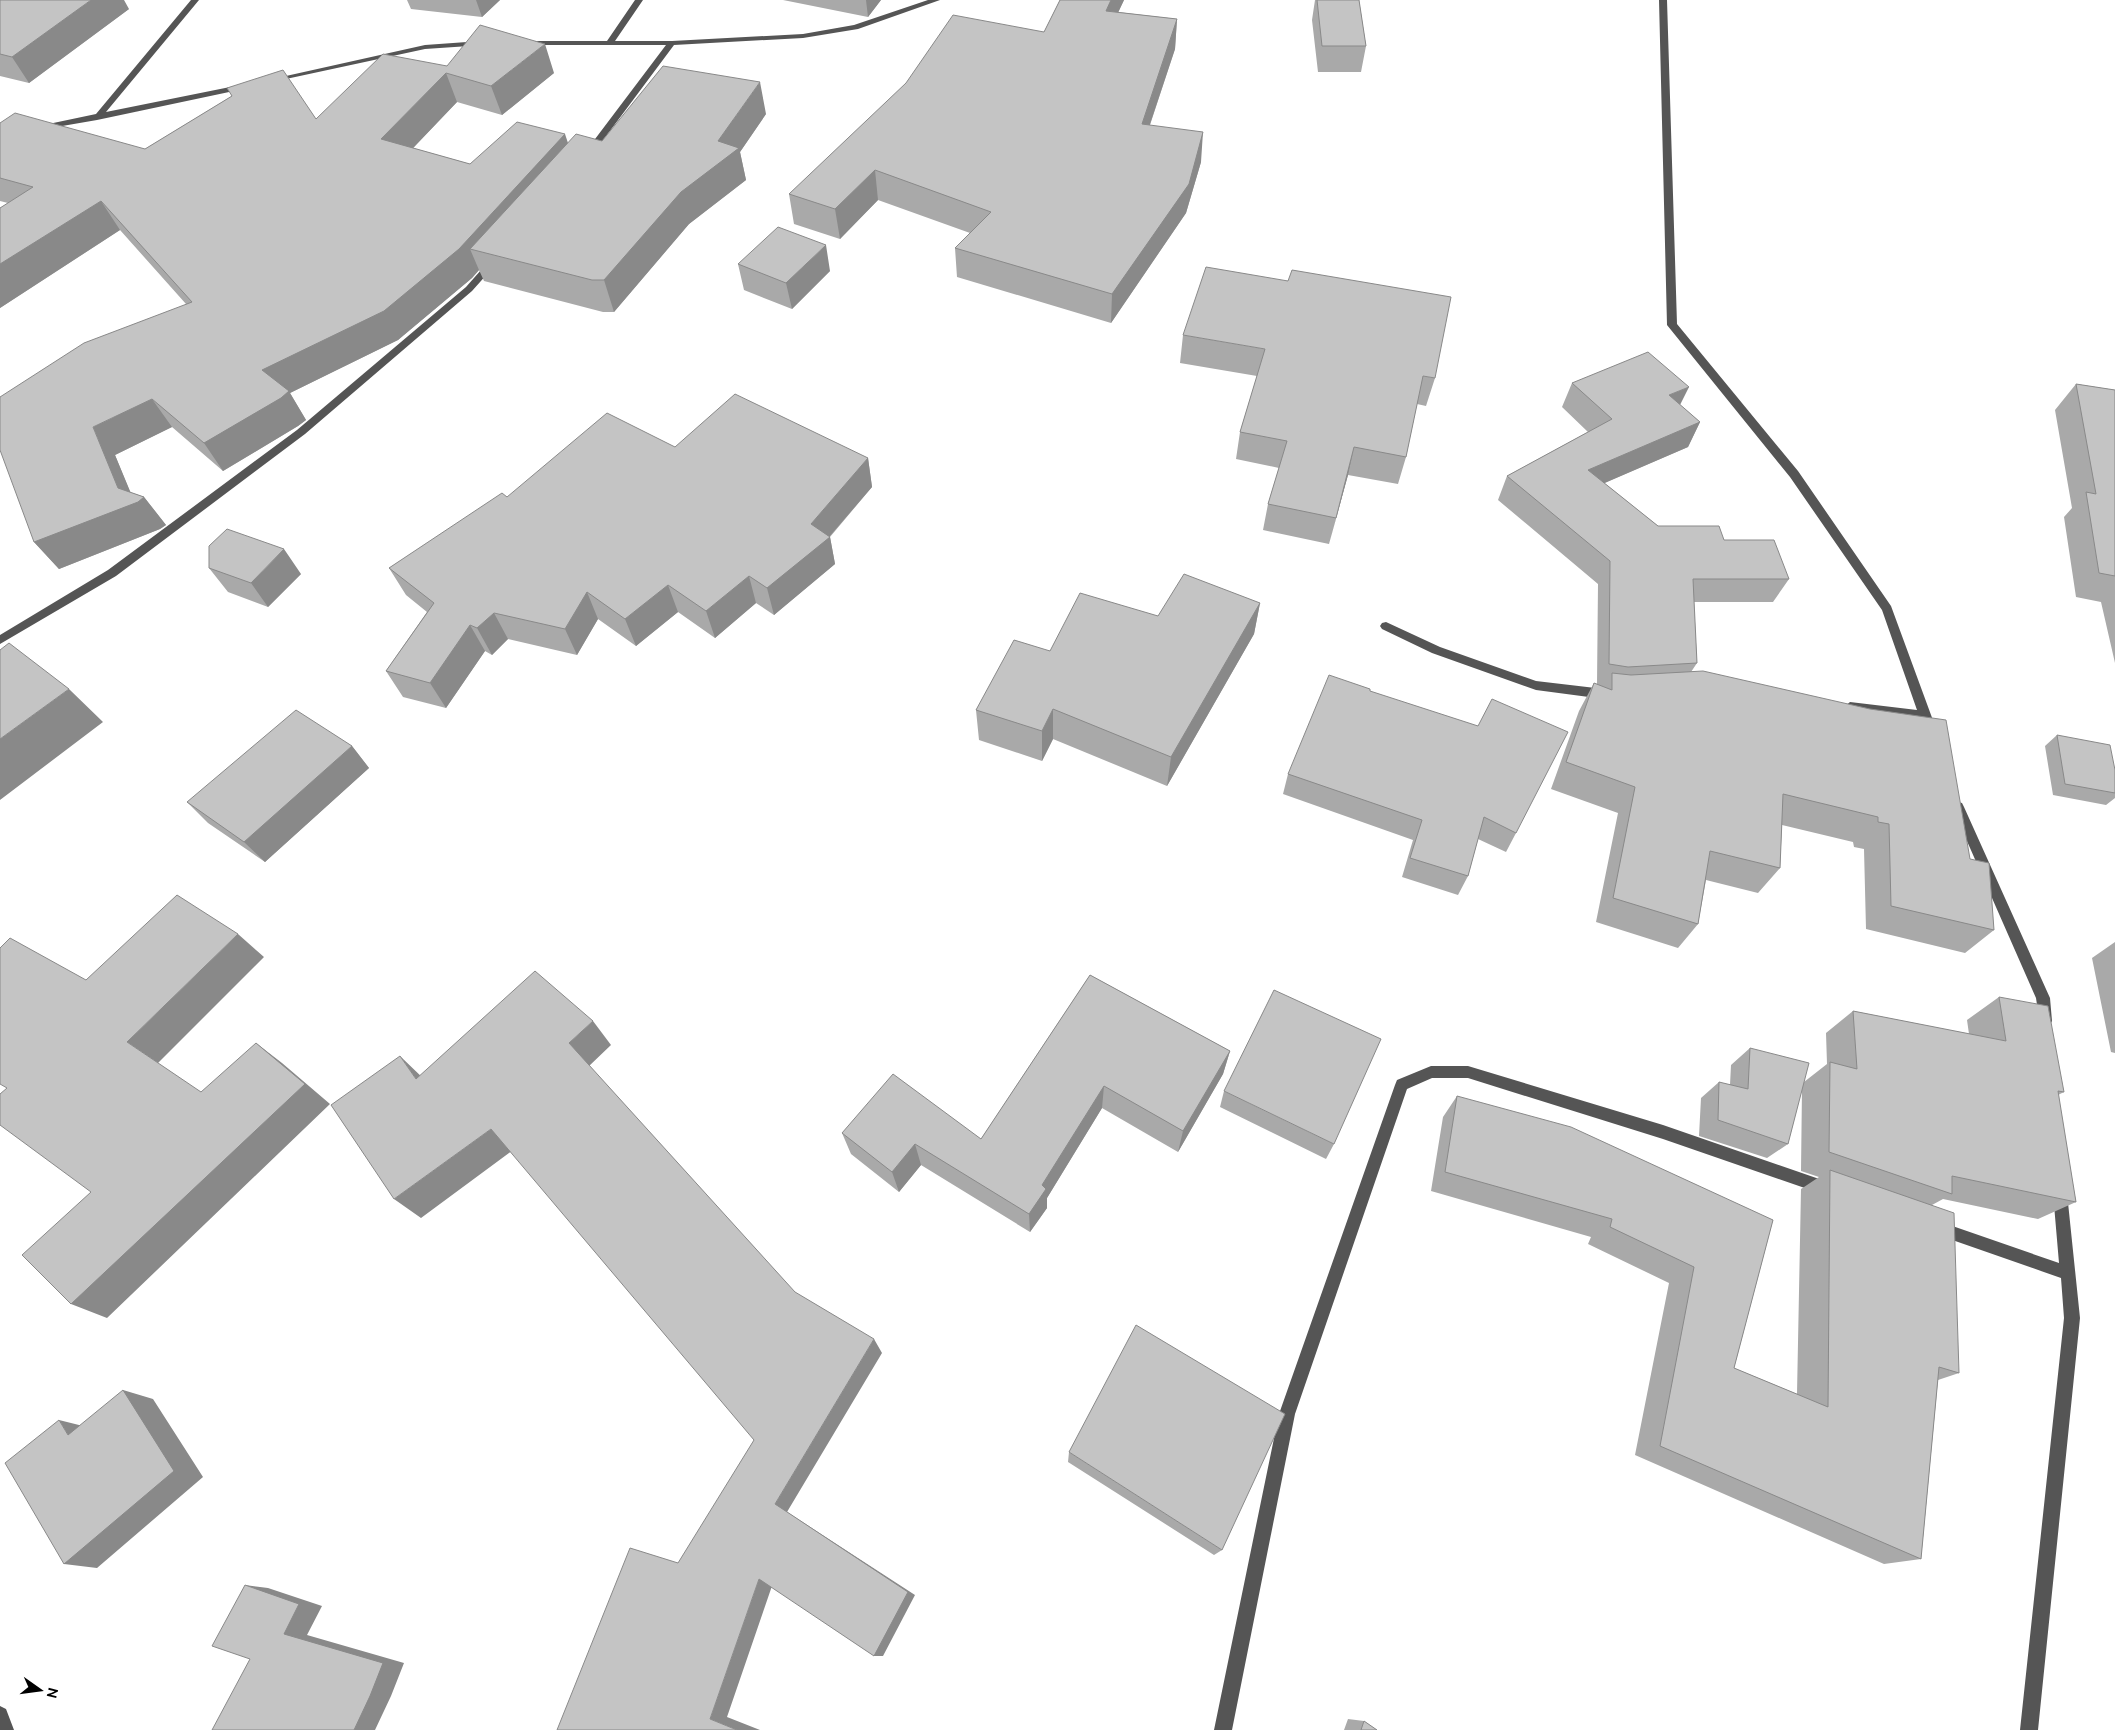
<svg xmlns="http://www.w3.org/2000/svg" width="2115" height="1730" font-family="Ubuntu,sans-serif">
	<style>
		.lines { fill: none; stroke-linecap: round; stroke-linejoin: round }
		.minor { fill: #555; fill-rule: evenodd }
		.wall { fill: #a9a9a9 }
		.shaded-wall { fill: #898989 }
		.building { fill: #c4c4c4; stroke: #898989 }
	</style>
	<rect width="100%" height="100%" fill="#fff"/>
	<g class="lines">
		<path class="minor" d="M191,0H199L106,112L245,84H248V88L97,120L39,130V126L96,114Z
			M635,0H643L615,41H672L803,34L854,25L928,0H940L858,29L803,38L674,45L592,155H586V151L666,45H528L524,43L528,41H607Z
			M1659,0H1667L1677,324L1798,471L1891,606L1938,734L1936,737H1928L1921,719L1846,710L1844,707L1850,702L1917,710L1882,610L1790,477L1667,325Z
			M481,41H484V45L425,49L272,82L268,80L425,45Z
			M492,260L497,263L472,291L305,434L116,576L0,644V635L108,570L297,430L466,287L489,261Z
			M1386,622L1440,647L1536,681L1604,689L1610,694L1604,699L1536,690L1432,653L1382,629L1380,626L1382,623Z
			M1958,802L1962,803L1964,807L2050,998L2052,1021L2050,1025L2045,1027L2040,1025L2036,998L1952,807L1954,803Z
			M1431,1066H1468L1663,1125L1825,1181L1830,1183L1832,1188L1830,1193L1825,1195L1663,1139L1468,1078H1432L1407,1089L1295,1414L1232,1730H1214L1279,1414L1395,1085L1397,1080Z
			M2060,1186L2065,1188L2067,1193L2080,1318L2038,1730H2020L2064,1318L2061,1278L1938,1235L1933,1233L1931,1228L1933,1223L1938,1221L2059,1263L2053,1193L2055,1188Z
			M0,1706L6,1709L14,1730H0Z"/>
	</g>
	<path class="wall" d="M0,0L129,9L29,83L0,76Z
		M407,0H500L482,17L411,9Z
		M783,0H881L868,17Z
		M1060,0H1124L1118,12L1177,19L1175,49L1150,125L1201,162L1186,213L1111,323L957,277L955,248L970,233L878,200L840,239L794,224L789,194L1044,32Z
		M1315,0H1359L1366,46L1361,72H1318L1312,20Z
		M447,66L554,73L502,115L457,102L413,148L470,164L568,143L602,141L766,114L740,152L746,180L689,224L614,312H603L484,281L479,270L472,278L398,340L290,393L306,420L298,426L223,471L172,427L115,455L130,492L144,497L166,525L160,529L59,569L34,542L186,304L120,230L0,308V208L8,203L0,201V123L145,149L232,96L227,88L316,119Z
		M738,264L830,271L792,309L744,290Z
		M1183,335L1435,378L1426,406L1417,404L1406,457L1398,484L1348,475L1329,544L1263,530L1268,504L1279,468L1236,459L1240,432L1257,376L1180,363Z
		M1572,383L1680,405L1700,422L1688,447L1604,483L1658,526L1724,540L1789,579L1773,602H1694L1697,663L1691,672L1970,859L1994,930L1965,953L1866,929L1864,849L1854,847L1853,842L1782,825L1780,868L1758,893L1706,880L1698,924L1678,948L1596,922L1618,813L1551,789L1579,711L1594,683L1597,684L1598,584L1498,500L1507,476L1588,432L1562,407Z
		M2076,384L2115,390V663L2101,602L2076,597L2064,517L2072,508L2055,410Z
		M675,447L868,458L872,487L830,537L835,564L774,615L756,603L715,638L678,612L636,646L598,619L577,655L508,639L492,655L485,651L446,708L403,697L386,671L427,612L406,595L389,568L507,497Z
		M209,568L301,574L268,607L228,592Z
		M1260,603L1254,634L1167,786L1053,739L1042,761L979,740L976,710L1050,651L1158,616Z
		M1370,691L1516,833L1506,852L1478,839L1468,876L1458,895L1402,877L1413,840L1283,794L1288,774Z
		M2057,735L2115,770V798L2106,805L2053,795L2045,746Z
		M352,746L369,768L265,862L208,823L187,802Z
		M2115,942V1053L2111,1052L2092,958Z
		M1090,975L1230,1051L1223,1074L1178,1152L1102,1108L1047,1198V1208L1030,1232L921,1165L899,1192L851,1154L842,1133L981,1139Z
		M1999,997L2064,1092L2058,1095L2076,1202L2038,1219L1943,1199L1932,1205L1959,1373L1938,1380L1921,1559L1884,1564L1635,1455L1669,1283L1588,1244L1591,1237L1431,1191L1443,1117L1457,1096L1773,1220L1734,1368L1797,1394L1801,1189L1819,1177L1801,1171L1802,1088L1788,1144L1767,1158L1699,1136L1701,1098L1719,1082L1730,1085L1731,1065L1750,1048L1804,1082L1827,1064L1826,1033L1853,1011L1969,1034L1967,1020Z
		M1224,1091L1334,1144L1326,1159L1220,1107Z
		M1069,1452L1222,1550L1214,1555L1068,1462Z
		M1348,1719L1364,1721L1377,1730H1344Z"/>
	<path class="shaded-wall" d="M91,0H124L129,9L29,83L12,57Z
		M476,0H500L482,17Z
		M866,0H881L868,17Z
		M1111,0H1124L1105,41L1106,11Z
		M1177,19L1175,49L1140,154L1142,124Z
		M545,44L554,73L502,115L491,86Z
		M446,73L457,102L394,168L381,139Z
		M760,82L766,114L740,152L746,180L689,224L614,312L604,280L718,141Z
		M1203,132L1201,162L1186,213L1111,323L1112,294Z
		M565,134L575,164L470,249L479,270L472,278L398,340L290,393L306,420L298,426L223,471L204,443L262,370Z
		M875,170L878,200L840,239L835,209Z
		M101,201L120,230L0,308V264Z
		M826,245L830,271L792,309L786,283Z
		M1689,387L1677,411L1669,395Z
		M152,399L172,427L115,455L135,503L144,497L166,525L160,529L59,569L34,542L118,488L93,427Z
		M1700,422L1688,447L1577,495L1588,470Z
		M1354,447L1348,475L1329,544L1336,518Z
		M868,458L872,487L829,537H830L835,564L774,615L767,588L811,524Z
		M284,549L301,574L268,607L251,583Z
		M749,576L756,603L715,638L706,611Z
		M668,585L678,612L636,646L625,619Z
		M587,592L598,619L577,655L565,629Z
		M1260,603L1254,634L1167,786L1171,757Z
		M494,613L508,639L492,655L477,628Z
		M470,625L485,651L446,708L430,683Z
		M69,689L103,722L0,800V739Z
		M1053,709V739L1042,761V731Z
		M352,746L369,768L265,862L244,842Z
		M238,934L264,957L158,1063L127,1042Z
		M593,1021L611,1045L588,1067L569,1043Z
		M256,1043L282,1063L330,1104L107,1318L71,1304Z
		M1230,1051L1223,1074L1178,1152L1183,1131Z
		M400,1056L425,1080L416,1079Z
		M1104,1086L1102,1108L1047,1198V1208L1030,1232L1029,1214L1042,1185Z
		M491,1129L513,1150L421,1218L394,1199Z
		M915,1144L921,1165L899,1192L892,1172Z
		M874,1339L882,1353L787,1512L915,1595L883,1656H874L775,1504Z
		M123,1390L153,1399L203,1477L97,1568L64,1564Z
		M59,1420L91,1428L68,1435Z
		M759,1579L773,1583L727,1717L760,1730H737L710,1719Z
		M245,1585L268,1588L322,1606L307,1635L404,1663L391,1696L375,1730H354L284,1634Z"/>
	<path class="building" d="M0,0H91L12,57L0,54Z
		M1060,0H1111L1106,11L1177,19L1142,124L1203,132L1189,184L1112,294L955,248L991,212L875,170L835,209L789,194L906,83L953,15L1044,32Z
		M1317,0H1359L1366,46H1322Z
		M480,25L545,44L491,86L446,73L381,139L470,164L517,122L565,134L459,249L384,311L262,370L289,391L281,398L204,443L152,399L93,427L118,488L144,497L138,502L34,542L0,450V397L84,343L192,302L101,201L0,264V208L33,187L0,178V123L15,113L145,149L232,96L227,88L283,70L316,119L383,54L447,66Z
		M663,66L760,82L718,141L739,148L681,192L604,280H592L470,249L576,134L602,141Z
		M778,227L826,245L786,283L738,264Z
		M1206,267L1288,281L1292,270L1451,297L1435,378L1423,376L1406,457L1354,447L1336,518L1268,504L1287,441L1240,432L1265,349L1183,335Z
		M1648,352L1689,387L1669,395L1700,422L1588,470L1658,526H1719L1724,540H1774L1789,579H1693L1697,663L1628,667L1609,664L1610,561L1507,476L1612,419L1572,383Z
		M2076,384L2115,390V576L2099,573L2086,492L2096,494Z
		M735,394L868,458L811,524L830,537L767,588L749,576L706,611L668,585L625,619L587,592L565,629L494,613L477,628L470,625L430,683L386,671L434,603L389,568L502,493L507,497L607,413L675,447Z
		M227,529L284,549L251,583L209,568V546Z
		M1184,574L1260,603L1171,757L1053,709L1042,731L976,710L1014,640L1050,651L1080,593L1158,616Z
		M9,643L69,689L0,739V650Z
		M1703,671L1870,709L1946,720L1970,859L1989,863L1994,930L1891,906L1889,824L1878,822V817L1783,794L1780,868L1710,851L1698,924L1613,898L1635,787L1566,762L1594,683L1612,690V673L1631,675Z
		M1329,675L1370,689V691L1478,726L1492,699L1568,732L1516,833L1484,817L1468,876L1410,858L1422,820L1288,774Z
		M296,710L352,746L244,842L187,802Z
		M2057,735L2110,745L2115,770V793L2065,784Z
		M177,895L238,934L127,1042L201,1092L256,1043L305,1084L71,1304L22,1255L91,1192L0,1125V1094L7,1088L0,1084V948L10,938L86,980Z
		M535,971L593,1021L569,1043L795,1292L874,1339L775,1504L908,1592L874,1656L759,1579L710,1719L737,1730H557L630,1548L678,1563L754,1440L491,1129L394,1199L331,1105L400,1056L416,1079Z
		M1090,975L1230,1051L1183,1131L1104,1086L1042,1185L1046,1189L1029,1214L915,1144L892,1172L842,1133L893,1074L981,1139Z
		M1274,990L1381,1039L1334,1144L1224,1091Z
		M1999,997L2048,1006L2064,1092L2058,1091L2076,1202L1952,1176V1194L1829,1152L1830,1062L1857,1069L1853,1011L2006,1041Z
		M1750,1048L1809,1063L1788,1144L1718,1120L1719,1082L1748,1089Z
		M1457,1096L1571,1127L1773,1220L1734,1368L1828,1407L1830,1170L1954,1213L1959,1373L1939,1367L1921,1559L1660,1446L1694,1267L1610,1227L1612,1219L1445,1172Z
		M1136,1325L1285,1414L1222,1550L1069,1452Z
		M123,1390L174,1471L64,1564L5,1463L59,1420L68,1435Z
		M245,1585L299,1604L284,1634L383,1663L370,1696L354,1730H212L250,1659L212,1646Z
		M1364,1721L1377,1730H1361Z"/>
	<g transform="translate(40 1690) rotate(104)" stroke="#ffffff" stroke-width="4" paint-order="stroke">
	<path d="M0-4L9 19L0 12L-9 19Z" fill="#000000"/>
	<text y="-8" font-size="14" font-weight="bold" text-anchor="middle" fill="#000000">N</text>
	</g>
</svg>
